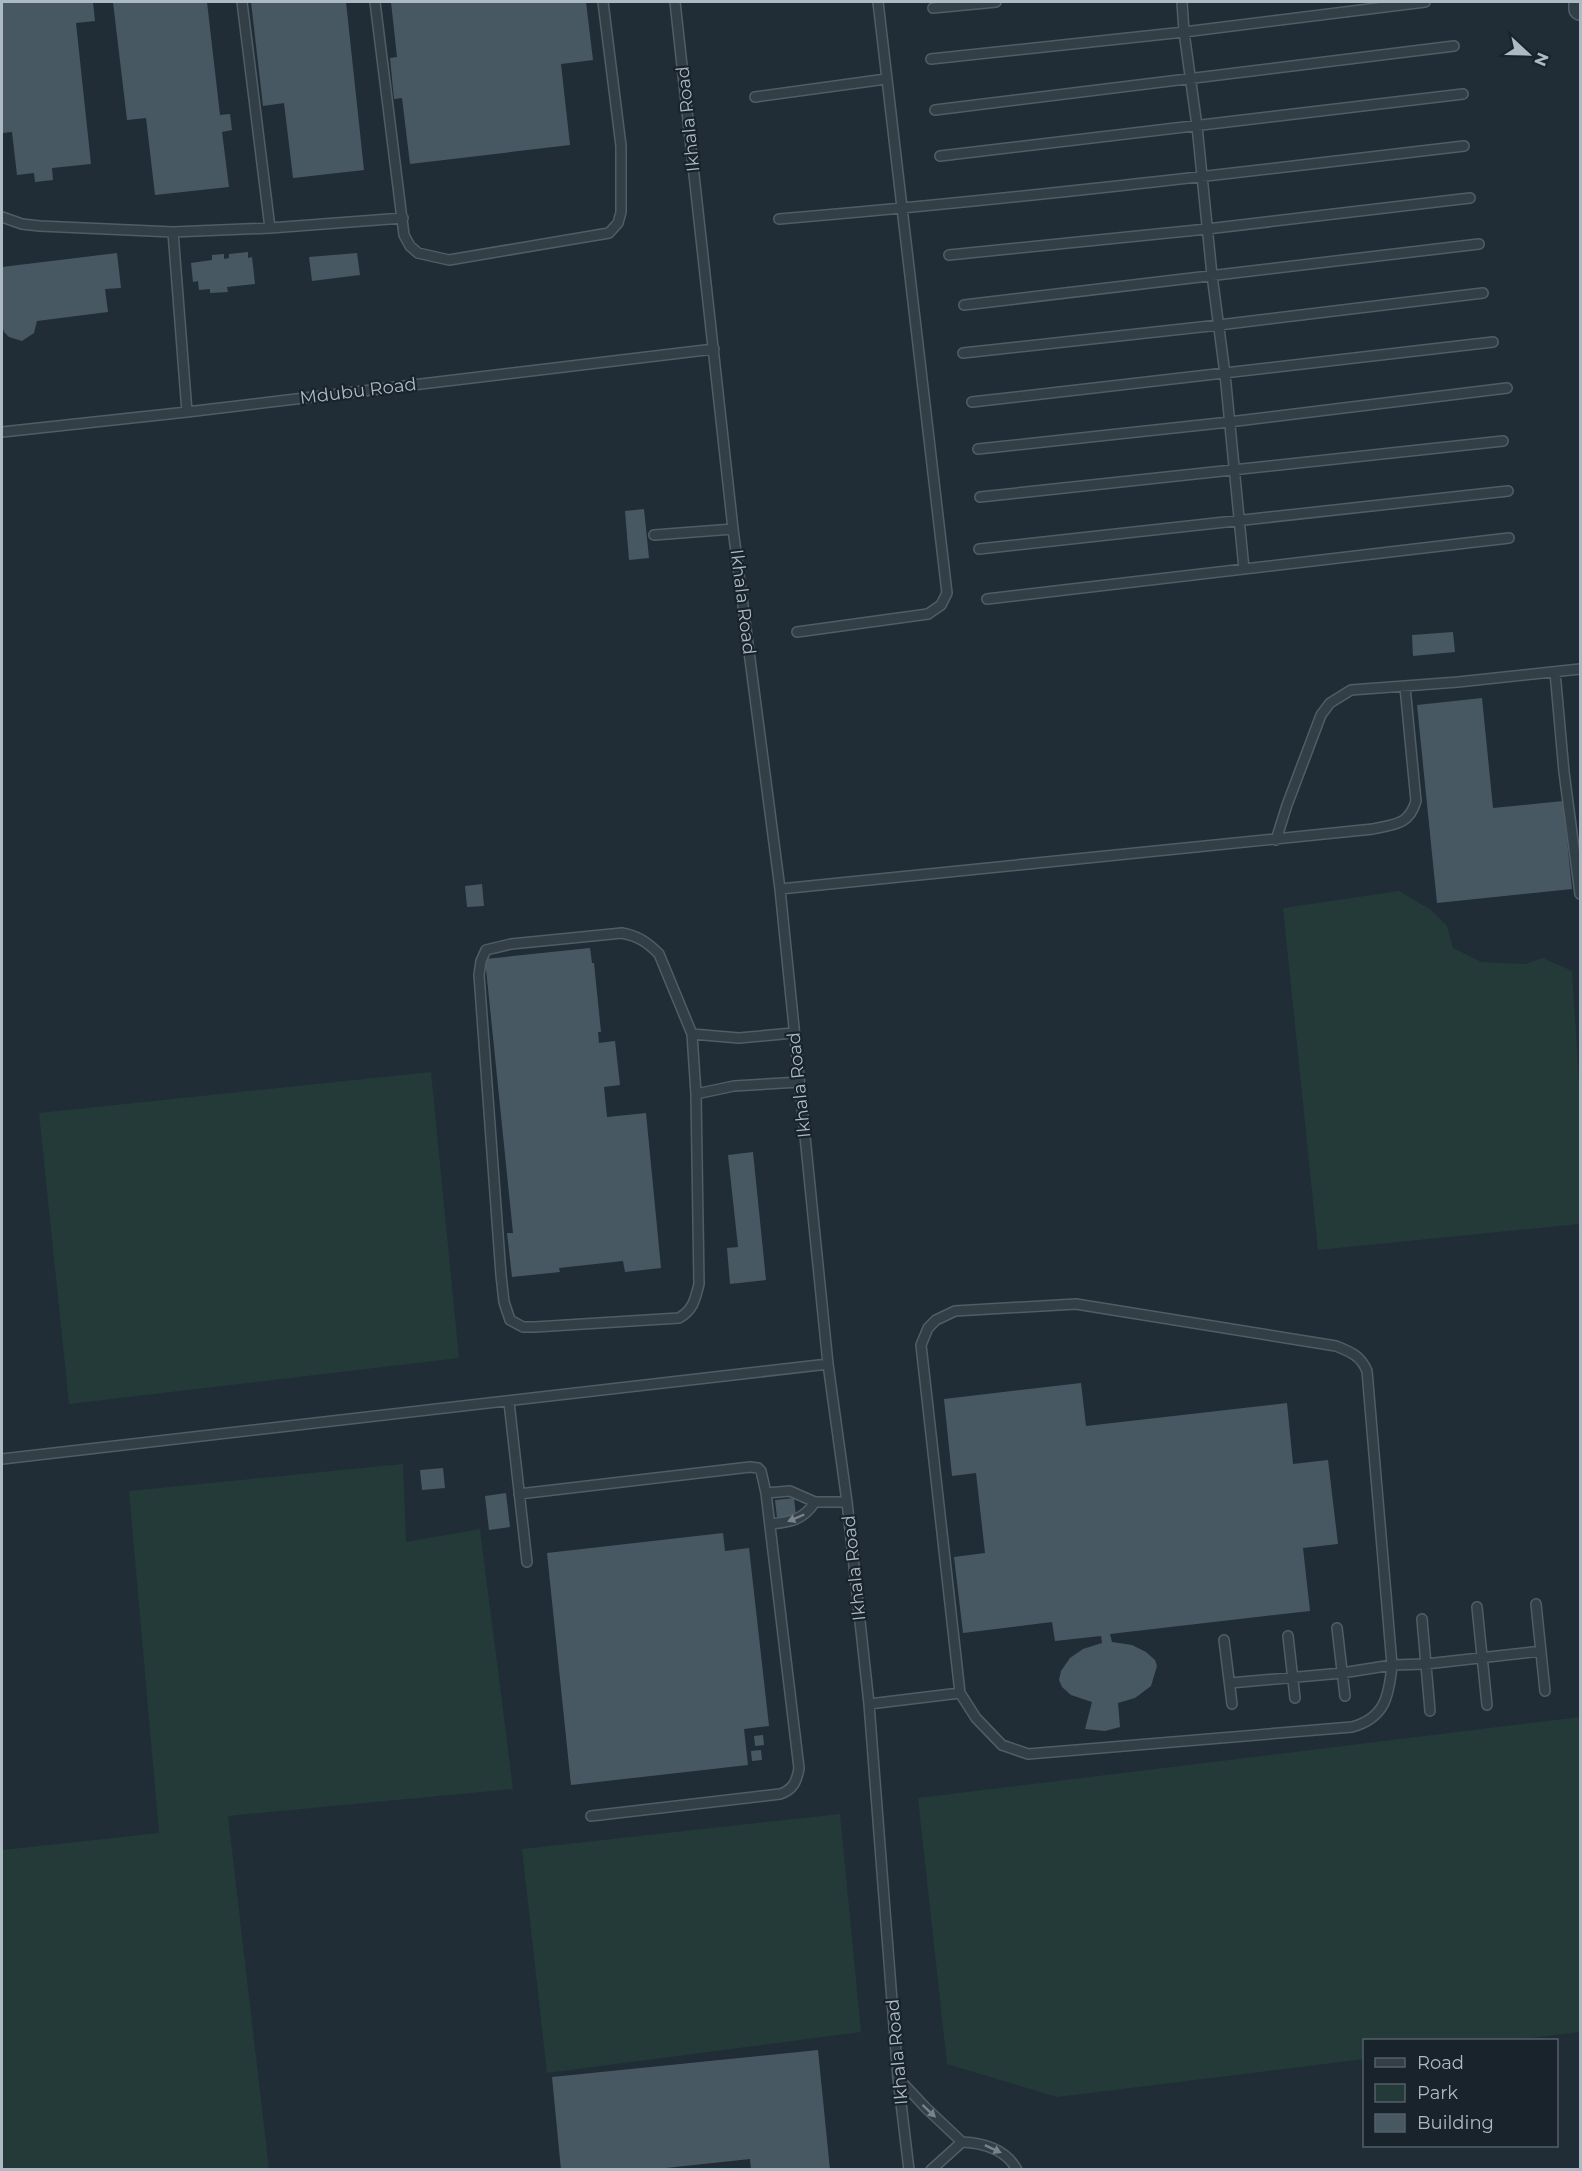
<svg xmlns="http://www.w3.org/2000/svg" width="1582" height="2171" font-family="Montserrat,sans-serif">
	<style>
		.green { fill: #233a38 }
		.building { fill: #485863 }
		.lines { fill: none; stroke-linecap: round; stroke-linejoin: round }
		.service-casing { stroke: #515d65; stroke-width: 12 }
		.tertiary-casing { stroke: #515d65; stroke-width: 24 }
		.service { stroke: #333f47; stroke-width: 9 }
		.tertiary { stroke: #333f47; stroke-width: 21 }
		.oneway { fill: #76838c }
		.labels { text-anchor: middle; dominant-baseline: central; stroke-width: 4.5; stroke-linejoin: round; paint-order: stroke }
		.street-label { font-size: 18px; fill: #adbac4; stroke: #19232c }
	</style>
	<rect width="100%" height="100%" fill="#202d37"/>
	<path class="green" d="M1399,891L1431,910L1447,926L1453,948L1481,962L1525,964L1543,958L1572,971L1580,1097V1224L1318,1250L1283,908Z
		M431,1072L459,1358L69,1404L39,1113Z
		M403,1464L406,1542L480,1529L513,1789L228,1816L269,2169H2V1850L159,1833L129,1491Z
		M1580,1717V2032L1514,2040H1364V2059L1057,2097L947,2064L918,1798Z
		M840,1814L861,2032L547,2073L522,1849Z"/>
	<path class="building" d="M2,2H93L95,21L76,23L91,164L52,168L53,180L35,182L34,173L17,175L12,132L2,133Z
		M113,2H207L220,115L230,114L232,130L222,132L229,187L155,195L146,118L127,120Z
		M251,2H346L364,170L293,178L284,103L263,106Z
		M391,2H586L593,60L561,64L570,145L410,164L402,98L394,99L390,58L397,57Z
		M248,252V258L252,257L255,284L227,287L228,292L210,293V289L199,290L198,281L193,282L191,263L212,260V255L224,254V259L229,258V254Z
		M117,253L121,288L105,289L108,312L37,321L34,333L22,341L9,337L4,332L2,326V267Z
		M357,253L360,275L312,281L309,257Z
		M644,509L649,558L629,560L625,511Z
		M1453,632L1455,652L1413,656L1412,635Z
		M1482,698L1493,808L1563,801L1572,889L1437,903L1417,705Z
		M482,884L484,906L467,907L465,886Z
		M590,948L592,963H594L601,1032H598L599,1043L615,1041L620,1085L604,1087L607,1117L646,1113L661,1268L625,1272L623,1261L559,1268L560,1272L512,1277L507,1233H513L485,959Z
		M753,1152L766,1280L730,1284L727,1248L738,1247L728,1155Z
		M1081,1383L1086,1426L1287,1403L1293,1464L1328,1460L1338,1544L1303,1548L1310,1611L1110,1634L1112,1642L1132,1645L1146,1652L1155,1660L1157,1666L1151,1686L1135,1698L1118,1703L1120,1727L1105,1731L1085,1729L1092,1702L1071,1695L1062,1687L1059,1680L1061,1671L1070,1658L1083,1649L1102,1643L1101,1636L1055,1641L1052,1622L963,1633L954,1557L985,1553L976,1473L952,1476L944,1399Z
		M443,1468L445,1488L422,1490L420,1470Z
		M506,1493L510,1527L489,1530L485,1496Z
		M794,1498L796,1516L777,1518L775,1500Z
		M723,1533L725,1551L749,1548L769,1726L744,1729L748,1765L571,1785L547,1553Z
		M763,1735L764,1745L755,1746L754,1736Z
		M761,1750L762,1760L752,1761L751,1751Z
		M818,2050L830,2170H751L750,2159L647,2170H561L552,2077Z"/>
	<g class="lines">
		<g class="service-casing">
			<path id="service" d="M242,2L270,228
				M375,2L404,235L410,246L418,253L449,260L609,233L618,223L621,212V146L603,2
				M675,2L733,529L780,889L828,1364L847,1502L869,1704L898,2078L909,2170
				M1182,2L1184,32L1197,126L1212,275L1225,374L1244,569
				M933,8L996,2
				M931,59L1184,32L1425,2
				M755,97L886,79
				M935,110L1454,46
				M940,156L1463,94
				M2,217L22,224L40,226L173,232L270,228L403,218
				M779,219C1008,200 1236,173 1464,146
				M173,232L187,412
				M949,255L1207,229L1470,198
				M964,305L1479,244
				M963,353L1219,325L1483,293
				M972,402L1493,342
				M2,432L187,412L714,349
				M978,449L1229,422L1507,388
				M980,497L1503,441
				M654,535L733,529
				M979,549L1508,491
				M987,599L1509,538
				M797,632L928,614L941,605L947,593L878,2
				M1555,672L1564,772L1580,894
				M1276,840L1287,805L1321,715L1330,703L1351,690L1458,682L1580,669
				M780,889L1373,829C1395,824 1409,825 1416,801L1405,687
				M692,1034L739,1038L793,1033
				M696,1094L692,1034L659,954C647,942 638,936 622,933L511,944L486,950L481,961L479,975L501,1275L504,1302L510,1320L523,1327H535L679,1318C693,1310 695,1300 699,1284L696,1094L734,1086L799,1082
				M1076,1304L1336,1346C1351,1352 1361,1356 1367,1371L1392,1665C1389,1696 1385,1718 1352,1727L1028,1754L1002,1745L976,1718L960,1693L921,1345L928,1328L936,1320L955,1311Z
				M509,1402L527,1562
				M2,1459L828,1364
				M766,1493L790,1491L815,1502H847
				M519,1494L750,1467L758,1468L761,1471L766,1493L799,1768C797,1781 793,1790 780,1794L591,1816
				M771,1524C791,1522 803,1520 815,1502
				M1536,1604L1545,1691
				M1477,1607L1487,1705
				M1422,1619L1430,1711
				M1337,1628L1345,1696
				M1288,1636L1295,1698
				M1224,1640L1232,1704
				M1230,1683L1342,1673L1392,1665L1426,1664L1541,1651
				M869,1704L960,1693
				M898,2078L926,2108L962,2142
				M931,2170L962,2142C983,2143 1006,2149 1017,2170"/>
		</g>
		<g class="tertiary-casing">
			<path id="tertiary" d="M1580,2V9"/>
		</g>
		<use href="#service" class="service"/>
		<use href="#tertiary" class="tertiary"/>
	</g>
	<defs><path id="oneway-solid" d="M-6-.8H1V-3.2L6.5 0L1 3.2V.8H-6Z" transform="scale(1.5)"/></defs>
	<g class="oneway">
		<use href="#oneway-solid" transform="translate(796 1518) rotate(157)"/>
		<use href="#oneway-solid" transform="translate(929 2111) rotate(43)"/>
		<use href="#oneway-solid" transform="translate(993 2149) rotate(25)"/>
	</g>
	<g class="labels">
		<g class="street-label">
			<text transform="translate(688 119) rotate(-96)">Ikhala Road</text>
			<text transform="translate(358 391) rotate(-7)">Mdubu Road</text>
			<text transform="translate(743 602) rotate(83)">Ikhala Road</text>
			<text transform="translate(799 1085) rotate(-96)">Ikhala Road</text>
			<text transform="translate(854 1568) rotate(-96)">Ikhala Road</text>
			<text transform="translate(897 2052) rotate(-95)">Ikhala Road</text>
		</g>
	</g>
	<rect width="1582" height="2171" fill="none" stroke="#adbac4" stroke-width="6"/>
	<rect x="1363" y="2039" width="195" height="108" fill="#19232c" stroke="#545f69" stroke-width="1.5"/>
	<rect x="1375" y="2058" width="30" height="9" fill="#333f47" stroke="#545f69" stroke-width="1.5"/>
	<text x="1417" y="2069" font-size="18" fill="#adbac4">Road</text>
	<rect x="1375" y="2084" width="30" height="18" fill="#233a38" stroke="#545f69" stroke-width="1.5"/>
	<text x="1417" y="2099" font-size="18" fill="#adbac4">Park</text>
	<rect x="1375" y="2114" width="30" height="18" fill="#485863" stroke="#545f69" stroke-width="1.5"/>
	<text x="1417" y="2129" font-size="18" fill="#adbac4">Building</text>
	<g transform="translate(1528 54) rotate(112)" stroke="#19232c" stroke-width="4.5" paint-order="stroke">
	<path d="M0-4.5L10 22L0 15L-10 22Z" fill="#adbac4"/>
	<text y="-9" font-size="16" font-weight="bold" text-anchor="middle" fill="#adbac4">N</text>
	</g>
</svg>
